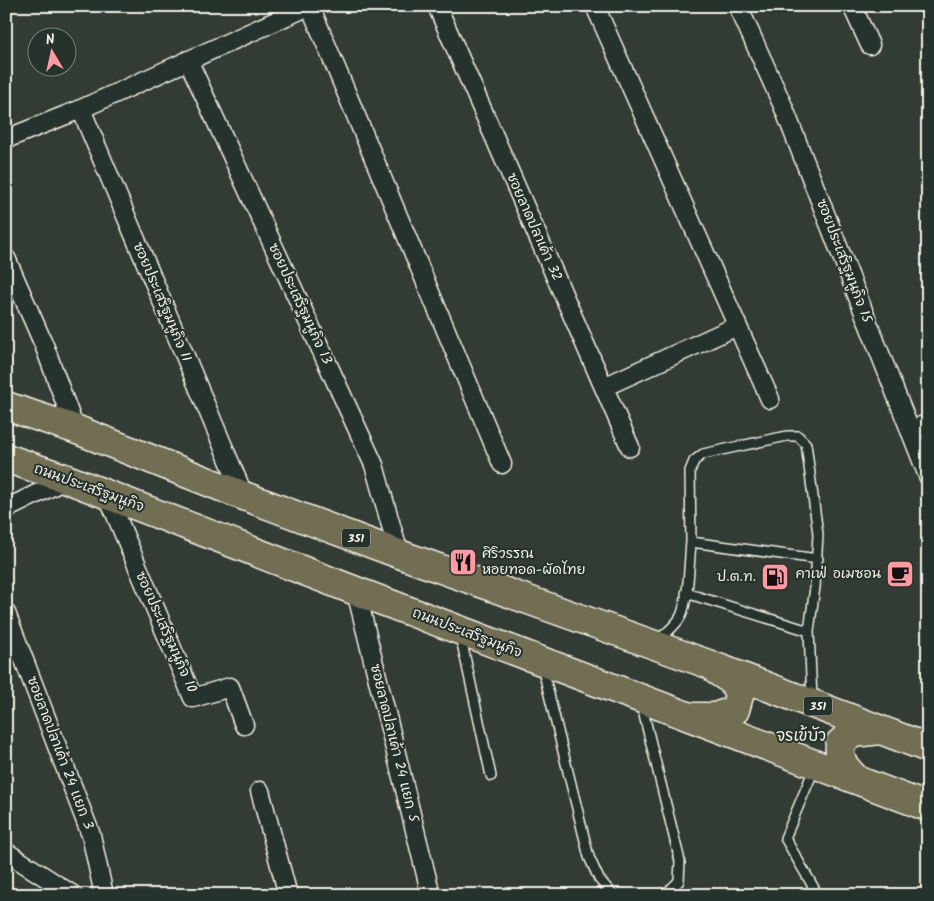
<svg xmlns="http://www.w3.org/2000/svg" width="934" height="901" font-family="Kalam,'Playpen Sans Thai',sans-serif">
	<style>
		.lines { fill: none; stroke-linecap: round; stroke-linejoin: round }
		.lane-casing { stroke: #f4f1e8; stroke-width: 12 }
		.street-casing { stroke: #f4f1e8; stroke-width: 21 }
		.primary-casing { stroke: #f4f1e8; stroke-width: 31 }
		.lane { stroke: #26332d; stroke-width: 9 }
		.street { stroke: #26332d; stroke-width: 18 }
		.primary { stroke: #726e52; stroke-width: 28 }
		.labels { text-anchor: middle; dominant-baseline: central; stroke-width: 4; stroke-linejoin: round; paint-order: stroke }
		.shield { fill: #26332d; stroke: #b6b8b0; stroke-width: 1 }
		.shield-label { font-size: 12px; font-weight: bold; fill: #f4f1e8 }
		.street-label { font-size: 14px; fill: #f4f1e8; stroke: #26332d }
		.poi-label { font-size: 14px; fill: #f4f1e8; stroke: #26332d; text-anchor: end }
		.quarter-label { font-size: 16px; fill: #f4f1e8; stroke: #26332d }
	</style>
	<rect width="100%" height="100%" fill="#333c34"/>
	<filter id="ink" filterUnits="userSpaceOnUse"><feTurbulence type="fractalNoise" baseFrequency=".02" numOctaves="2"/><feDisplacementMap in="SourceGraphic" scale="10" xChannelSelector="R" yChannelSelector="G"/><feConvolveMatrix kernelMatrix="1 2 1 2 8 2 1 2 1" color-interpolation-filters="sRGB"/></filter>
	<g filter="url(#ink)">
		<g class="lines">
			<g class="lane-casing">
				<path id="lane" d="M686,593L809,631
					M460,634L491,776
					M657,641C665,634 676,626 681,616C689,597 689,563 691,542
					M542,666L589,857L599,879L613,895
					M812,699L809,631L815,587L818,534L806,444L798,436H787L703,454L694,461L690,471L691,542L818,559
					M641,703L680,861L679,881L668,892L662,895
					M815,767L785,838L818,895"/>
			</g>
			<g class="street-casing">
				<path id="street" d="M310,6L502,464
					M437,6L630,447
					M595,6L770,399
					M738,6L783,106L928,476
					M852,6L870,45
					M188,60L374,465L399,554
					M81,109L244,496
					M6,139L81,109L309,6
					M6,258L44,345L75,429
					M604,387L737,326
					M910,431L928,423
					M107,494L193,698L230,687L244,725
					M6,509L67,479
					M356,591L431,895
					M6,613L91,835L104,895
					M260,791L288,895
					M6,852L73,895"/>
			</g>
			<g class="primary-casing">
				<path id="primary" d="M6,406L75,429L244,496L399,554L708,664L928,748
					M6,458L67,479L356,591L928,807
					M694,717H715L735,710L739,696L734,682L717,671
					M857,780C845,768 838,761 840,743L853,733L881,730"/>
			</g>
			<use href="#lane" class="lane"/>
			<use href="#street" class="street"/>
			<use href="#primary" class="primary"/>
		</g>
	</g>
	<defs>
		<g id="restaurant-square" transform="scale(1.4375)"><rect x="-9" y="-9" width="18" height="18" rx="4" fill="#ff9aa2" stroke="#26332d"/><path d="M-5-6h1v4h1v-4h1v4h1v-4h1v5L-1.5 .5V6h-2V.5L-5-1ZM5-6V6H3V1.5H1.5Q1.5-4 5-6Z" fill="#111"/></g>
		<g id="cafe-square" transform="scale(1.4375)"><rect x="-9" y="-9" width="18" height="18" rx="4" fill="#ff9aa2" stroke="#26332d"/><path d="M-5.5-4.5H6V0H3Q3 3.5 0 3.5H-2.5Q-5.5 3.5-5.5 0ZM3-3.2v2h1.7v-2ZM-6 4.5H4V6H-6Z" fill="#111"/></g>
		<g id="fuel-square" transform="scale(1.4375)"><rect x="-9" y="-9" width="18" height="18" rx="4" fill="#ff9aa2" stroke="#26332d"/><path d="M-5.5-6h7V0h2V4h1.3V-2.5L3-4.5l.8-.8L6-3V5H2.5V1h-1V6h-7ZM-4.2-4.7v3.2H.2V-4.7Z" fill="#111"/></g>
	</defs>
	<g fill-rule="evenodd">
		<use href="#restaurant-square" x="463" y="562"/>
		<use href="#cafe-square" x="900" y="574"/>
		<use href="#fuel-square" x="775" y="577"/>
	</g>
	<g class="labels">
		<g class="shield">
			<rect x="342" y="528.5" width="28" height="19" rx="4"/>
			<rect x="804" y="696.5" width="28" height="19" rx="4"/>
		</g>
		<g class="shield-label">
			<text x="356" y="538">351</text>
			<text x="818" y="706">351</text>
		</g>
		<g class="street-label">
			<text transform="translate(534 227) rotate(66)">ซอยลาดปลาเค้า 32</text>
			<text transform="translate(844 261) rotate(69)">ซอยประเสริฐมนูกิจ 15</text>
			<text transform="translate(162 302) rotate(67)">ซอยประเสริฐมนูกิจ 11</text>
			<text transform="translate(300 304) rotate(65)">ซอยประเสริฐมนูกิจ 13</text>
			<text transform="translate(89 488) rotate(20)">ถนนประเสริฐมนูกิจ</text>
			<text transform="translate(166 632) rotate(66)">ซอยประเสริฐมนูกิจ 10</text>
			<text transform="translate(467 633) rotate(21)">ถนนประเสริฐมนูกิจ</text>
			<text transform="translate(394 743) rotate(76)">ซอยลาดปลาเค้า 24 แยก 5</text>
			<text transform="translate(60 753) rotate(69)">ซอยลาดปลาเค้า 24 แยก 3</text>
		</g>
		<g class="poi-label">
			<text x="482" y="554" text-anchor="start">ศิริวรรณ<tspan x="482" dy="16">หอยทอด-ผัดไทย</tspan></text>
			<text x="881" y="574">คาเฟ่ อเมซอน</text>
			<text x="756" y="577">ป.ต.ท.</text>
		</g>
		<g class="quarter-label">
			<text x="801" y="736">จรเข้บัว</text>
		</g>
	</g>
	<rect width="934" height="901" fill="none" stroke="#26332d" stroke-width="25"/>
	<rect x="12" y="12" width="909" height="876" fill="none" stroke="#f4f1e8" stroke-width="2" filter="url(#ink)"/>
	<g transform="translate(52 52) rotate(351)"><circle r="24" fill="#26332d" stroke="#787f78"/>
	<path d="M0-4L9 19L0 12L-9 19Z" fill="#ff9aa2"/>
	<text y="-8" font-size="14" font-weight="bold" text-anchor="middle" fill="#f4f1e8">N</text>
	</g>
</svg>
